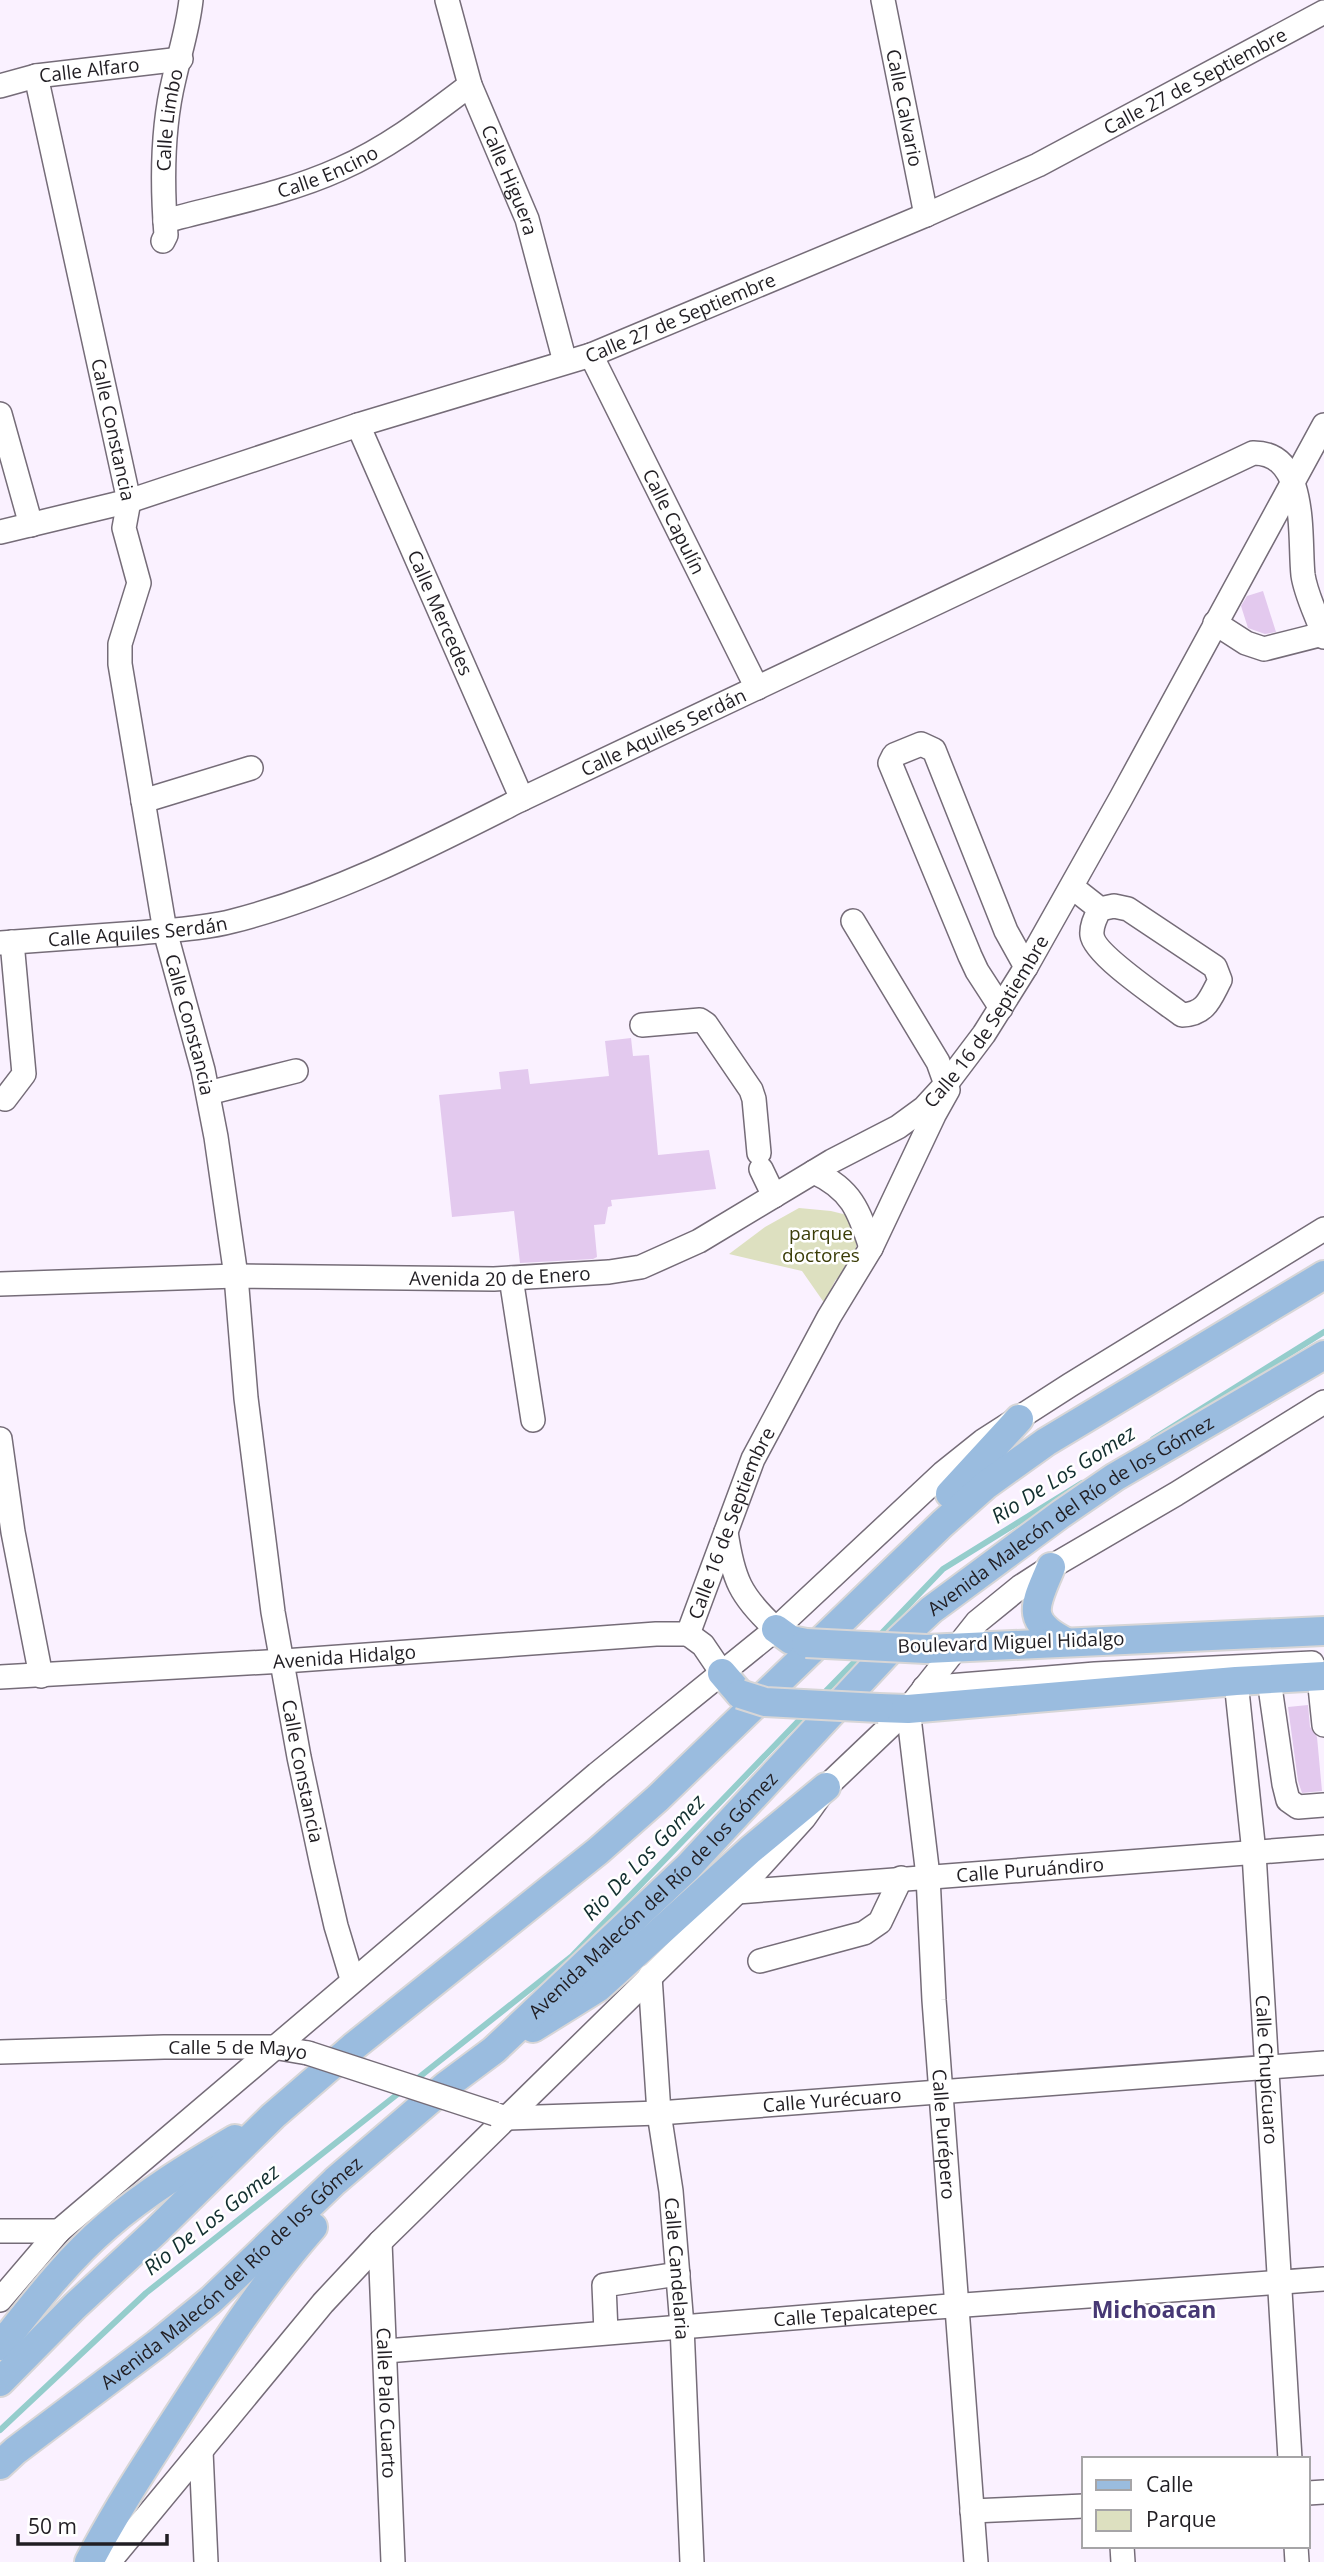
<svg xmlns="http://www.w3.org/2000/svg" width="1324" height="2562" font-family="'Open Sans',sans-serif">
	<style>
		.green { fill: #dde0c0 }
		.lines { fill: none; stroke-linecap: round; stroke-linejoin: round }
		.stream { stroke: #95cdcc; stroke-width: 6 }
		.building { fill: #e3c9ee }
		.minor-casing { stroke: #756c78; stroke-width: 26 }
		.major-casing { stroke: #d7d6d7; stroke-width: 32 }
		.minor { stroke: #fff; stroke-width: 23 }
		.major { stroke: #9abcdf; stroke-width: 28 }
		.minor-bridge-casing { stroke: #756c78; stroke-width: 26; stroke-linecap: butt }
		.major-bridge-casing { stroke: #d7d6d7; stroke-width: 32; stroke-linecap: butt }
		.minor-bridge { stroke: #fff; stroke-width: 23 }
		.major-bridge { stroke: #9abcdf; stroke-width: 28 }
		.labels { text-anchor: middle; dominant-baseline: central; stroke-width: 5; stroke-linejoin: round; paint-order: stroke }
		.street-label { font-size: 19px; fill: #211e23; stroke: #fff }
		.park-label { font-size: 19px; fill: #3b3d08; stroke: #fff }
		.water-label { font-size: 21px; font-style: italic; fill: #122f2f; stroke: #fff }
		.quarter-label { font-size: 23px; font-weight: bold; fill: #473874; stroke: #fff }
	</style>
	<rect width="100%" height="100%" fill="#faf1ff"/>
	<path class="green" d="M799,1208L831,1211L847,1215C860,1238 861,1255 841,1275C836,1281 837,1277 834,1283C830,1290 828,1297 825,1304L802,1271L729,1254L765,1227Z"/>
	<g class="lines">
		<path class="stream" d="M1153,1439L1324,1332
			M877,1638L943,1569L1082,1483
			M821,1696L862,1654
			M413,2082L572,1956L807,1712
			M0,2430L146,2293L404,2089"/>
	</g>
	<path class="building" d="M1263,591L1276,632L1265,634L1248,628L1241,606L1247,596Z
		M631,1038L633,1056L649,1055L658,1155L709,1150L716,1189L611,1200L612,1206L608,1207L605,1224L594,1225L597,1257L593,1259L520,1263L514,1211L452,1217L439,1095L501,1089L499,1072L528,1069L530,1084L609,1076L605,1041Z
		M1308,1705L1310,1727L1317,1737L1322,1791L1302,1793L1298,1781L1288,1707Z"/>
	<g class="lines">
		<g class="minor-casing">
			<g id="minor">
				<path id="s1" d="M447,0L470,85L527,219L565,362"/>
				<path id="s2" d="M883,0L926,215"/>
				<path id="s3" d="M36,76L129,501L124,528L139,583L120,644V664L165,931L203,1070L216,1137L236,1276L246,1398L273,1612L299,1757L322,1865L336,1926L352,1979"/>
				<path id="s4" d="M0,86L36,76L181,59"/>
				<path id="s5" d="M165,221C223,205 285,194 340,169C388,148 429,116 470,85"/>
				<path id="s6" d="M163,241L166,235C162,185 162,128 174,79C180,52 188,28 191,0"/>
				<path id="s7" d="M591,355L757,688"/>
				<path d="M0,414L31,525"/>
				<path id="s8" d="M358,425L522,799"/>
				<path id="s9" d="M0,532L129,501L358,425L591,355L926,215L1038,165L1324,12"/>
				<path d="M1215,623L1246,643L1264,649L1323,634"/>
				<path d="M143,801L251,768"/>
				<path d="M1072,887L1100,909L1114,906L1128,909L1215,967L1220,980C1210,999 1206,1014 1182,1015C1164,1001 1094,955 1092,935C1091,926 1096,916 1100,909"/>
				<path id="s10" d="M0,943C46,940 92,936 138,933C169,930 203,929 233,921C335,895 429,846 522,799L1253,453C1309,452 1299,539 1303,575C1306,596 1318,617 1324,637"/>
				<path d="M1001,1008L977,971L970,956L890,763L894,755L921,744L934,750L1006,931L1026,967"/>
				<path d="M642,1025L700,1020L706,1024L751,1090L754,1099L759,1153"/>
				<path d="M208,1093L296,1071"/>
				<path d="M5,1099L24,1074L12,942"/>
				<path d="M761,1169L774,1196"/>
				<path d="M814,1172C851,1189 859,1210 871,1248"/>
				<path d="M511,1278L533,1420"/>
				<path id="s11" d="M0,1284L236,1276L494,1279L609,1272L641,1267L699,1241L832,1161L898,1127L924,1108L947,1083L984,1034L1026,967L1121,798L1324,425"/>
				<path d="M0,1439L13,1532L41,1676"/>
				<path d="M726,1532C733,1579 740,1596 776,1629"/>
				<path id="s12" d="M688,1634L753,1459L829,1317L871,1248L934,1115L948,1090L938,1062L853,921"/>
				<path d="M688,1634L703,1645L722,1673"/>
				<path id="s13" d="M0,1677L284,1661L656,1634H688"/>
				<path d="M1319,1677L1324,1725"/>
				<path d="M1269,1680L1284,1784L1288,1800L1298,1807L1324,1805"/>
				<path id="s14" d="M1236,1681L1254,1853L1290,2459"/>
				<path d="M924,1688L1095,1674L1312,1663"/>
				<path id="s15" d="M908,1709L928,1876L934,2000L976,2562"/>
				<path id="s16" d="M737,1892L1324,1847"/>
				<path d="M760,1961L864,1933L880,1922L901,1878"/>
				<path id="s17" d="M650,1976L659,2113L671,2191L682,2326L692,2562"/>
				<path id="s18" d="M0,2052L164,2047H273L308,2053"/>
				<path id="s19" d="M501,2116L508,2118L659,2113L1324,2063"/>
				<path d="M0,2231H59"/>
				<path id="s20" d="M380,2242L393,2562"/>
				<path d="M0,2300L59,2231L597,1774L776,1629L943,1473L983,1441L1070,1385L1324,1229"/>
				<path d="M606,2332L604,2285L678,2274"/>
				<path id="s21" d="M386,2351L854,2313L1324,2279"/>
				<path d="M201,2451L206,2562"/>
				<path d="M1308,2493L1324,2492"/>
				<path d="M972,2511L1084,2506"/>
				<path d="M1122,2546L1123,2562"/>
				<path d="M1296,2546L1297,2562"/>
				<path d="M109,2562L323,2303L380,2242L737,1892L804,1818L826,1787L908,1709L977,1622L1020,1587L1051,1567L1176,1494L1324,1402"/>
			</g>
		</g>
		<g class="major-casing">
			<g id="major">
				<path d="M950,1494L1019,1419"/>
				<path d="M1051,1567C1036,1604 1023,1620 1066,1642"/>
				<path d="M776,1629L791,1640L806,1643"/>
				<path d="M926,1649L1324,1631"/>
				<path d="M722,1673L740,1694"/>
				<path d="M879,1708L908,1709L1236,1681L1324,1676"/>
				<path d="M533,2028L599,1987L750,1850L826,1787"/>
				<path d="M0,2346C33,2305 66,2261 107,2226C145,2193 191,2165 235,2139"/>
				<path d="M0,2382L75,2306L156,2231L273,2116L353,2047L598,1851L658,1798L942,1524L986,1485L1046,1442L1324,1275"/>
				<path id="s22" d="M0,2465L15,2451L157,2344L211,2300L335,2181L447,2085L494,2050L688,1867L900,1639L931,1610L1061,1514L1115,1477L1324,1355"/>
				<path d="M89,2562C117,2508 151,2457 184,2406C224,2344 264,2283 313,2227"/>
			</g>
		</g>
		<use href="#minor" class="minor"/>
		<use href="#major" class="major"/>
		<g class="minor-bridge-casing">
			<path id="minor-bridge" d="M308,2053L495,2114"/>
		</g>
		<g class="major-bridge-casing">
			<path id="major-bridge" d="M806,1643L926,1649
				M740,1694L765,1702L879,1708"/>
		</g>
		<use href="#minor-bridge" class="minor-bridge"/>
		<use href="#major-bridge" class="major-bridge"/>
	</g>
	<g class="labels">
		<g class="street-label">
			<text stroke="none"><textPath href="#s4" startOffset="91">Calle Alfaro</textPath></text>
			<text stroke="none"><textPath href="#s9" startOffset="1281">Calle 27 de Septiembre</textPath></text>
			<text stroke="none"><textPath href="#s2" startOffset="110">Calle Calvario</textPath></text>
			<text stroke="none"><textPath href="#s6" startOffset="122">Calle Limbo</textPath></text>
			<text stroke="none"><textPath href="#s5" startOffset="170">Calle Encino</textPath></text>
			<text stroke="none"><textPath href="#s1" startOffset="191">Calle Higuera</textPath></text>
			<text stroke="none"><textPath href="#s9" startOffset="714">Calle 27 de Septiembre</textPath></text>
			<text stroke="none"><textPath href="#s3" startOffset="362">Calle Constancia</textPath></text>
			<text stroke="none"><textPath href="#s7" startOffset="186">Calle Capulín</textPath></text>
			<text stroke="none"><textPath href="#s8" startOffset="205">Calle Mercedes</textPath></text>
			<text stroke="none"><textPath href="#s10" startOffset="705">Calle Aquiles Serdán</textPath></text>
			<text stroke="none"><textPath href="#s10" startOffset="138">Calle Aquiles Serdán</textPath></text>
			<text stroke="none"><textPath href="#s11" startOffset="1074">Calle 16 de Septiembre</textPath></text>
			<text stroke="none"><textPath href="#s3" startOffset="971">Calle Constancia</textPath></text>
			<text stroke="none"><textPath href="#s11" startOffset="500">Avenida 20 de Enero</textPath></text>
			<text stroke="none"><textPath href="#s22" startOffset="1435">Avenida Malecón del Río de los Gómez</textPath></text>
			<text stroke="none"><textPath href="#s12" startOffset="119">Calle 16 de Septiembre</textPath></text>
			<text transform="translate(1011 1642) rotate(-2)">Boulevard Miguel Hidalgo</text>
			<text stroke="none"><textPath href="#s13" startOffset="345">Avenida Hidalgo</textPath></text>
			<text stroke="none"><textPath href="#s3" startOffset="1727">Calle Constancia</textPath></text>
			<text stroke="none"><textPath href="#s16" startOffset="294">Calle Puruándiro</textPath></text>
			<text stroke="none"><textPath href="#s22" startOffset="868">Avenida Malecón del Río de los Gómez</textPath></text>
			<text stroke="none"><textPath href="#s18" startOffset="238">Calle 5 de Mayo</textPath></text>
			<text stroke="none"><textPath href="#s14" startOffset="390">Calle Chupícuaro</textPath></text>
			<text stroke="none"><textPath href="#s19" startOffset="332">Calle Yurécuaro</textPath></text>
			<text stroke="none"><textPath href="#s15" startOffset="427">Calle Purépero</textPath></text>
			<text stroke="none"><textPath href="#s17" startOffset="294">Calle Candelaria</textPath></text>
			<text stroke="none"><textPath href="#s22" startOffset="301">Avenida Malecón del Río de los Gómez</textPath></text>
			<text stroke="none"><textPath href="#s21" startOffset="471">Calle Tepalcatepec</textPath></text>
			<text stroke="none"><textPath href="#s20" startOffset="161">Calle Palo Cuarto</textPath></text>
		</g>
		<g class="park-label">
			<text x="821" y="1233">parque<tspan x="821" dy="22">doctores</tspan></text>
		</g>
		<g class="water-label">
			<text transform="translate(1063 1474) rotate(-32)">Rio De Los Gomez</text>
			<text transform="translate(643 1857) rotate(-46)">Rio De Los Gomez</text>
			<text transform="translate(211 2219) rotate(-38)">Rio De Los Gomez</text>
		</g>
		<g class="quarter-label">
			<text x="1154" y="2309">Michoacan</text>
		</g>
	</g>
	<rect x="1082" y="2457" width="228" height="91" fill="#ffffff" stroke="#a6a5a7" stroke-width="2"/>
	<rect x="1096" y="2480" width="35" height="10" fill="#9abcdf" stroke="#a6a5a7" stroke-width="2"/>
	<text x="1146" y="2492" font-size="21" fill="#211e23">Calle</text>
	<rect x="1096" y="2510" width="35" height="21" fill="#dde0c0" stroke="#a6a5a7" stroke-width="2"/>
	<text x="1146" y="2527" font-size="21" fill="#211e23">Parque</text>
	<path d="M18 2534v10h149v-10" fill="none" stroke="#211e23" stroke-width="3.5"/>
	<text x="28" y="2534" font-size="21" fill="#211e23" stroke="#ffffff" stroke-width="5" paint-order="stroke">50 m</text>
</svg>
